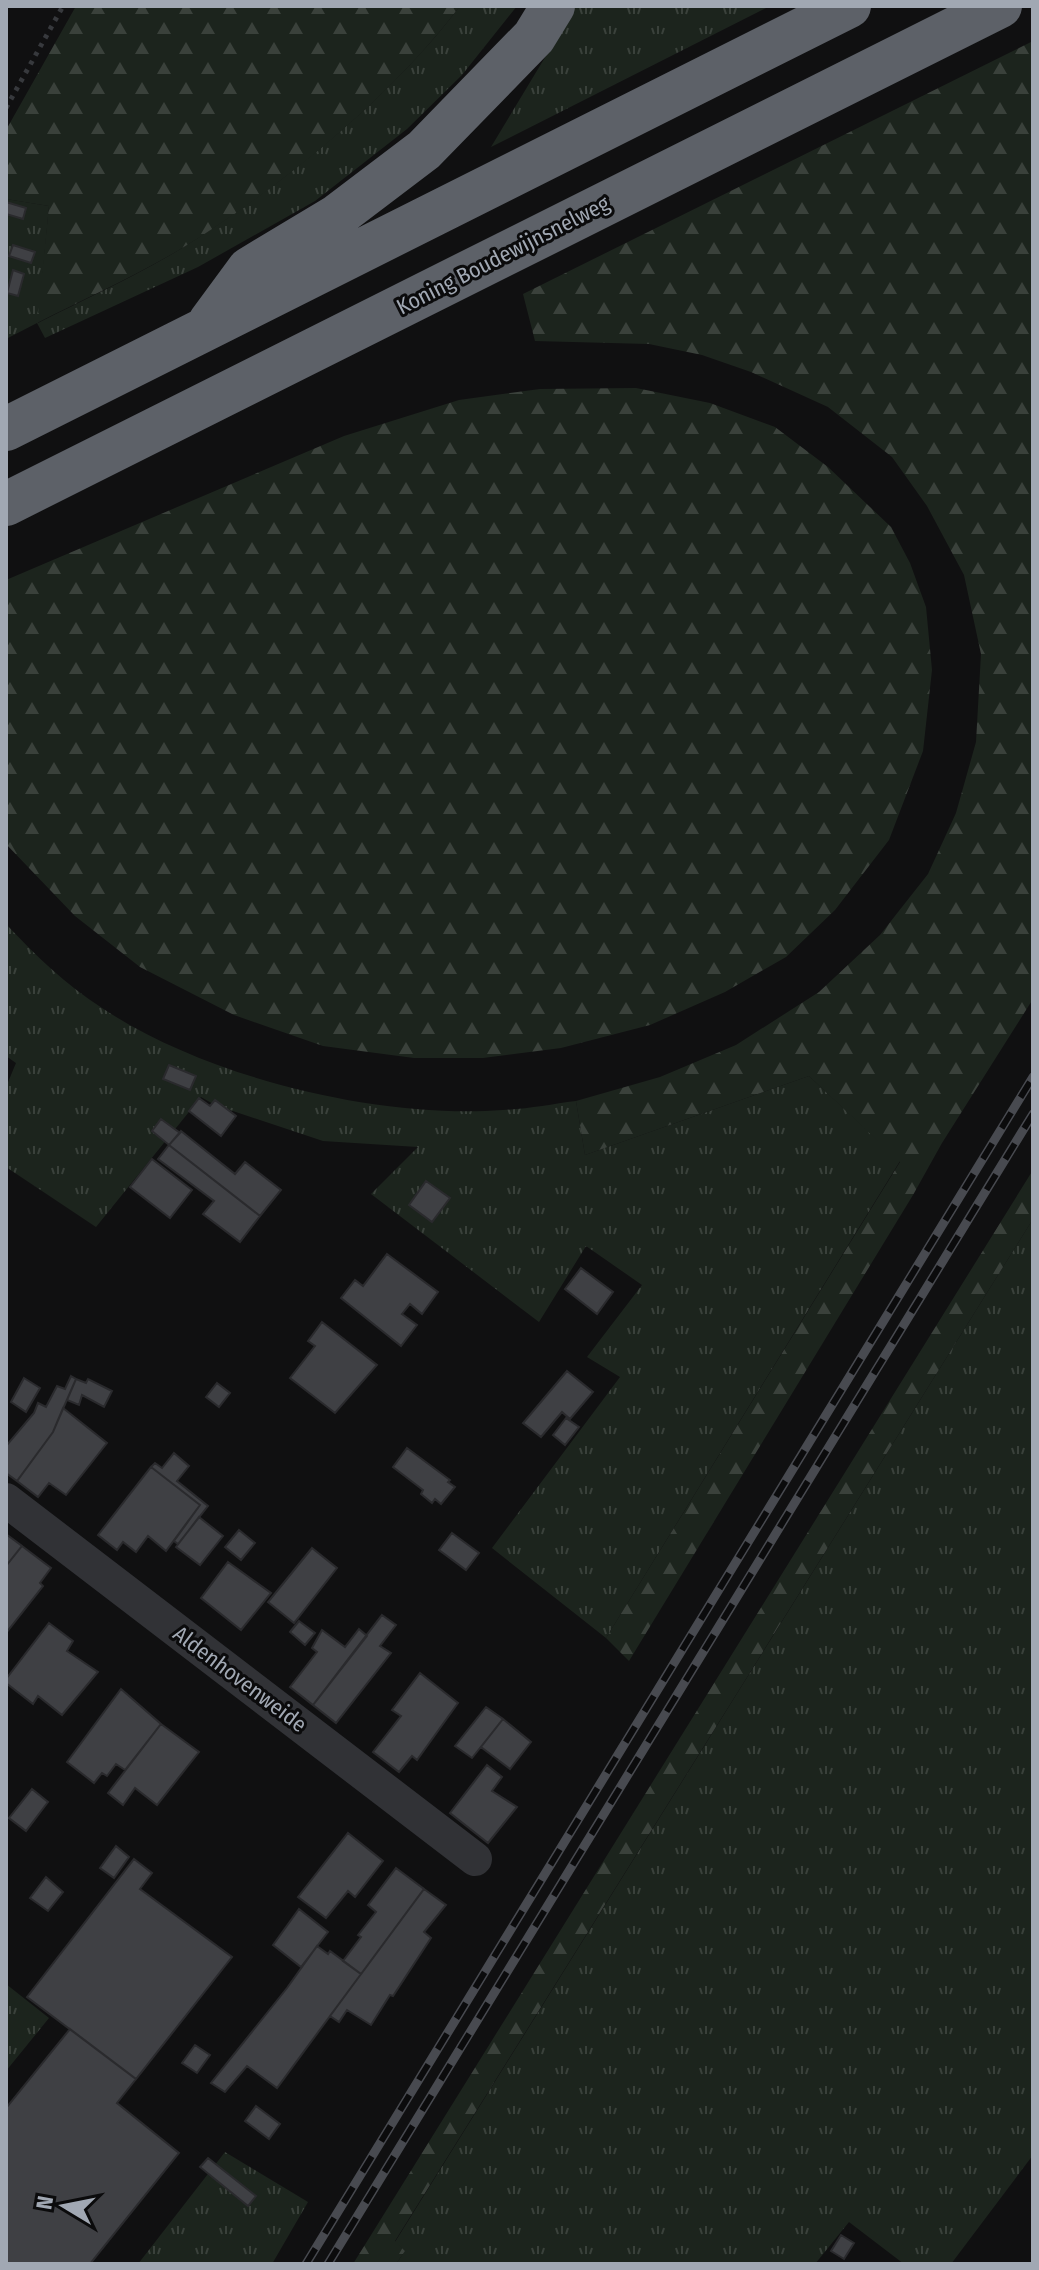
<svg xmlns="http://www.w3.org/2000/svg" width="1039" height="2270" font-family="'Fira Sans Condensed',sans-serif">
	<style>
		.grass { fill: url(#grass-tufts) }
		.forest { fill: url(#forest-firs) }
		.building { fill: #3f4044; stroke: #2a2a2d; stroke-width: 2 }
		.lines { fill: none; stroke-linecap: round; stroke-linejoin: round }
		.path { stroke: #37393d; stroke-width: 5; stroke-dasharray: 4 6; stroke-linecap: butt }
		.minor { stroke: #313236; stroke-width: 34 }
		.motorway { stroke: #5d6168; stroke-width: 44 }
		.rail-casing { stroke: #484a50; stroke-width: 9 }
		.rail { stroke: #0b0b0c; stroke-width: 6; stroke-dasharray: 18; stroke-linecap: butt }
		.labels { text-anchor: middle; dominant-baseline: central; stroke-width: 6; stroke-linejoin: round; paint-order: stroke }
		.street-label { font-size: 22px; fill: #a1a8b3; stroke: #0b0b0c }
	</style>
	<defs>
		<pattern id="grass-tufts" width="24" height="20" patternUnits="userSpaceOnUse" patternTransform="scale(2)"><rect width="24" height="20" fill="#1c241d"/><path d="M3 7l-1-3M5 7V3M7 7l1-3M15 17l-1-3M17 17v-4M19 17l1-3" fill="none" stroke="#3a413b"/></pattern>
		<pattern id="forest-firs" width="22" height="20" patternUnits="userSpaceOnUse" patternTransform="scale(2)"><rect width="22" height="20" fill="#1c241d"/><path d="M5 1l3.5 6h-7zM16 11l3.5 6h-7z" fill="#3a413b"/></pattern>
	</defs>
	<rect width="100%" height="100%" fill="#101011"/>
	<path class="grass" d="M460,6H517L462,75L407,129L315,201L198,267L45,338L37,323L6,339V199L49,206L38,323C85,299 134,277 179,250C279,188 389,100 460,6Z
		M576,6H770L491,147Z
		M6,924C35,955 66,985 102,1008C207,1078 378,1119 503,1110C528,1109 552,1104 576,1101L585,1155L809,1076L900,1161L606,1638L492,1548L620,1377L587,1357L642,1285L586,1246L539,1322L371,1194L418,1147L323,1141L215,1105L201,1097L96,1227L6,1167V1087L16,1063L6,1056Z
		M1033,1219V2155L951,2264H904L849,2222L815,2264H396L405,2251L395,2242Z
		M6,1984L49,2018L6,2071Z
		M225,2152L308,2202L272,2264H138Z"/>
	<path class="forest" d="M76,6H460C389,100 279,189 179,250C133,277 84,299 37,323L49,206L6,199V130Z
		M1033,41V999L942,1143L913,1195L629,1661L606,1638L900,1162L809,1076L585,1155L576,1101L660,1077L736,1045L819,992L880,935L928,874L956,813L976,742L981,654L964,575L927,506L892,457L828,407L751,372L702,355L649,344L535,341L523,294Z
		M636,388L710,403L775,427L828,467L891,527L910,563L926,607L932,670L923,751L889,840L835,910L786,957L725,992L650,1025L561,1048L483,1058H414L323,1046L234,1015L140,967L75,916L6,844V580L344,436L459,400L540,389Z
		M1033,1170V1219L395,2241L405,2251L396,2264H353Z"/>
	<path class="building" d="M6,202L26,208L23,219L6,214Z
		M13,245L35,252L31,263L9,256Z
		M13,270L24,274L18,296L7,293Z
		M169,1065L196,1076L190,1090L163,1079Z
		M199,1098L210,1106L215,1100L236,1116L221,1136L189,1111Z
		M161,1119L180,1133L169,1145L152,1131Z
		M181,1131L235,1174L245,1162L281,1190L260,1216L169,1145Z
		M169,1145L260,1216L240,1242L203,1214L214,1201L158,1159Z
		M152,1159L192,1190L170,1218L130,1187Z
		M426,1181L450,1198L432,1222L409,1205Z
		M387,1254L438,1292L422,1314L410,1304L402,1314L417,1325L401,1346L341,1298L355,1280L363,1286Z
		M581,1268L613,1292L597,1314L565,1289Z
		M322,1322L377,1365L335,1413L290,1378L315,1346L308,1341Z
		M567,1371L593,1392L570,1419L562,1412L541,1437L523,1423Z
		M71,1376L76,1379L53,1432L17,1481L6,1473V1446L34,1413L38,1403L46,1407L57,1386L65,1389Z
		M24,1378L40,1388L26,1412L11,1402Z
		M76,1379L86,1383L88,1379L112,1391L104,1407L82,1395L79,1405L67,1400Z
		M217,1383L230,1393L219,1407L206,1397Z
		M63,1408L107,1443L66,1495L49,1483L38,1497L17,1481L53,1432Z
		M566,1418L579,1427L565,1445L553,1435Z
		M407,1448L450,1480L448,1482L455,1487L441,1504L435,1499L432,1503L421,1494L423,1490L393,1467Z
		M174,1453L189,1466L177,1481L208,1506L178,1544L174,1541L200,1505L151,1467L155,1463L162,1468Z
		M151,1467L200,1505L166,1551L148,1536L136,1552L123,1542L117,1550L98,1535Z
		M199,1517L223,1536L200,1565L176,1547Z
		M239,1530L255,1543L241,1560L225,1547Z
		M452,1533L479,1553L466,1570L439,1550Z
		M6,1534L22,1546L6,1566Z
		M22,1546L51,1568L40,1583L43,1586L6,1633V1566Z
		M312,1548L337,1568L294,1623L268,1602Z
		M228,1562L271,1593L241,1630L201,1598Z
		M382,1615L396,1625L380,1646L391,1653L336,1723L313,1705Z
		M299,1621L315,1633L305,1645L290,1632Z
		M49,1623L73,1641L67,1651L98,1672L62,1715L38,1696L33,1704L6,1683V1679Z
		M359,1629L367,1636L313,1705L290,1687L317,1652L312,1648L322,1630L345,1647Z
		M420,1673L458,1703L417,1760L412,1756L399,1772L373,1752L401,1716L392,1710Z
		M121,1689L161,1724L125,1770L116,1764L107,1776L102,1773L94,1783L67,1762Z
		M486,1707L503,1719L472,1758L455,1746Z
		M503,1719L531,1742L510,1769L481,1747Z
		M161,1724L199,1752L157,1805L135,1788L123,1805L108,1793Z
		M487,1765L502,1777L492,1791L517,1807L488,1843L450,1813Z
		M32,1789L48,1802L26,1831L9,1818Z
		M348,1833L383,1861L355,1897L348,1891L326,1918L298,1897Z
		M116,1846L129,1857L114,1878L100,1868Z
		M134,1859L152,1873L140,1889L232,1957L136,2079L27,1997Z
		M396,1868L424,1889L361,1974L343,1961L361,1937L358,1935L376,1912L368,1905Z
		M46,1877L63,1892L48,1911L30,1898Z
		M424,1889L446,1905L424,1932L431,1938L393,1996L390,1995L371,2025L347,2010L339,2022L330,2016Z
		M299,1909L328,1932L301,1967L273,1945Z
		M317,1946L328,1954L330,1951L361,1974L277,2088L247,2066L225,2092L211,2083L287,1988Z
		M70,2029L136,2079L117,2103L179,2153L90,2264H6V2108Z
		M195,2045L210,2055L197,2073L182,2063Z
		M256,2106L280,2124L269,2139L245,2121Z
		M208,2158L256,2196L248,2206L200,2167Z
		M841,2235L854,2243L844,2259L831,2251Z"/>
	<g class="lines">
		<path class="path" d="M6,108L63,6"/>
		<path class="minor" d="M6,1500L475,1859"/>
		<path class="motorway" d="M210,322L249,269L337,216L424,150L534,37L553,6
			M6,429L849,6
			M6,504L1000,6"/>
		<g class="rail-casing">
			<path id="rail" d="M306,2264L1033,1077
				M328,2264L1033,1114"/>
		</g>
		<use href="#rail" class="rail"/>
	</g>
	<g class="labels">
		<g class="street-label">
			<text transform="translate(503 255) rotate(-27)">Koning Boudewijnsnelweg</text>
			<text transform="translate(240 1679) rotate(37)">Aldenhovenweide</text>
		</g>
	</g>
	<rect width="1039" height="2270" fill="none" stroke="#a1a8b3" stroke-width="16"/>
	<g transform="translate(64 2206) rotate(280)" stroke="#0b0b0c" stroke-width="6" paint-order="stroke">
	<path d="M0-6L14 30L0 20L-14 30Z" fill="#a1a8b3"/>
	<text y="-12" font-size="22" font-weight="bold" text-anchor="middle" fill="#a1a8b3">N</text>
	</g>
</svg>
